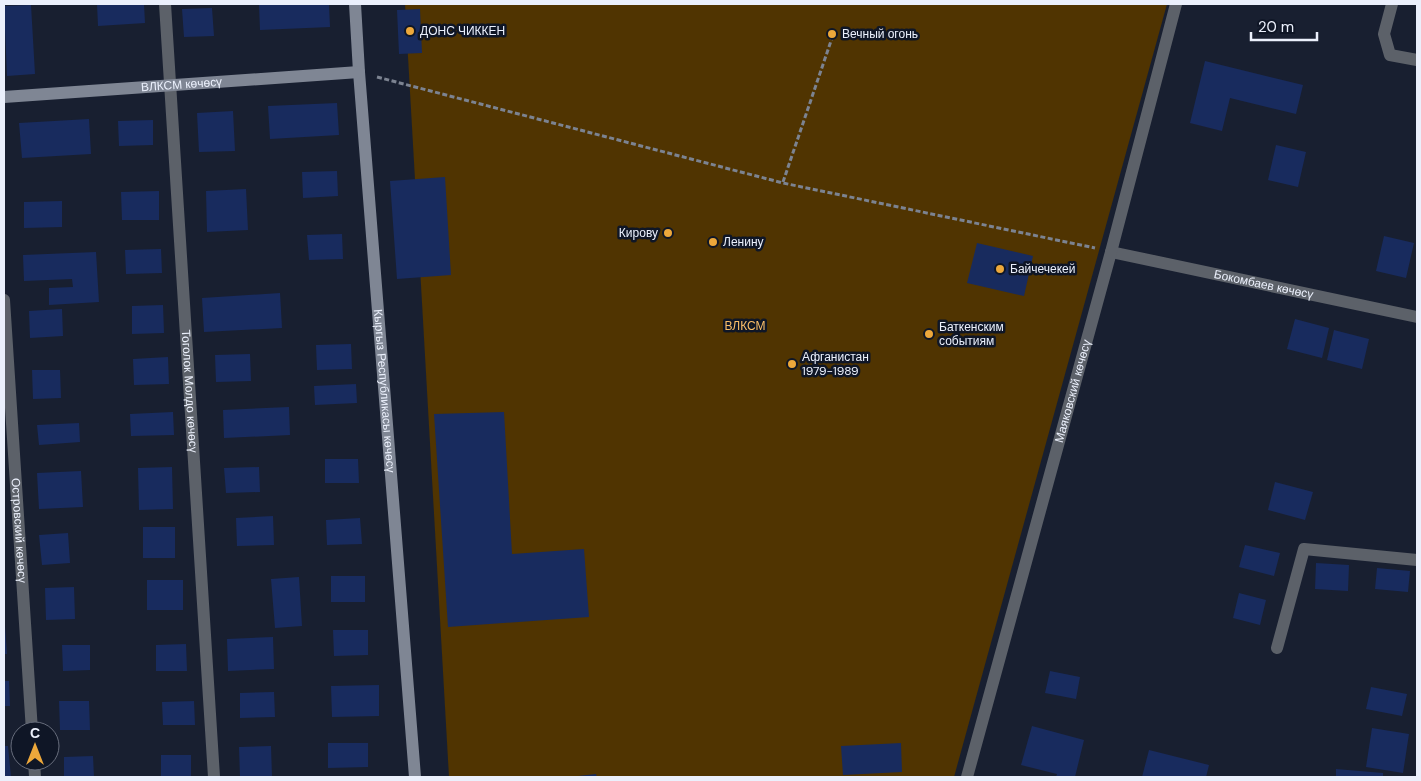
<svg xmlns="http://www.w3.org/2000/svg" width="1421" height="781" font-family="'DM Sans',sans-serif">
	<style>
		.green { fill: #503401 }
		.building { fill: #182b5e }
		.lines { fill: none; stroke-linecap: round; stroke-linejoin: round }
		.path { stroke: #7c8391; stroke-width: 3; stroke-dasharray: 5 2.5; stroke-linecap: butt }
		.street { stroke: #5c6169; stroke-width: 12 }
		.secondary { stroke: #7f8694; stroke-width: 12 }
		.poi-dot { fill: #eda83b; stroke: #0f1626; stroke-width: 2 }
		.labels { text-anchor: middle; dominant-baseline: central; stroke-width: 5; stroke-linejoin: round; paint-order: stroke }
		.poi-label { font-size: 12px; fill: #ebf0fc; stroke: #0f1626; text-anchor: start }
		.street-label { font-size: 12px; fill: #ebf0fc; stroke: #0f1626 }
		.park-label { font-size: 12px; fill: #fbbf68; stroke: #0f1626 }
	</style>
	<rect width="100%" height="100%" fill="#181f30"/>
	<path class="green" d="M405,4H1167L954,777H449Z"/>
	<path class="building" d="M97,4H144L145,23L98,26Z
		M329,4L330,27L260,30L259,5Z
		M31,5L35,74L7,76L4,6Z
		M212,8L214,36L184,37L182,9Z
		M420,9L422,53L399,54L397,10Z
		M1205,61L1303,85L1296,114L1230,98L1222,131L1190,123Z
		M337,103L339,135L270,139L268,106Z
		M233,111L235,151L199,152L197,113Z
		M89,119L91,154L22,158L19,123Z
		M153,120V145L119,146L118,121Z
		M1276,145L1306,152L1298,187L1268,180Z
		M337,171L338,196L303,198L302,172Z
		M445,177L451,275L397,279L390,181Z
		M246,189L248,230L207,232L206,191Z
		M159,191V220H122L121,192Z
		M62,201V227L24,228V202Z
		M342,234L343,259L309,260L307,235Z
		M1384,236L1414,243L1406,278L1376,271Z
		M977,243L1033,256L1024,296L967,283Z
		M161,249L162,273L126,274L125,250Z
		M96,252L99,302L49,305V288L73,287L72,279L24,281L23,255Z
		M280,293L282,328L204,332L202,298Z
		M163,305L164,333L132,334V306Z
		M62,309L63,336L30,338L29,311Z
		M1295,319L1329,328L1322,358L1287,349Z
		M1334,330L1369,339L1362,369L1327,360Z
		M351,344L352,369L317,370L316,345Z
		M250,354L251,381L216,382L215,355Z
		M168,357L169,384L134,385L133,359Z
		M32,370H60L61,398L33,399Z
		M356,384L357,403L315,405L314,386Z
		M289,407L290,435L224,438L223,410Z
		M173,412L174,435L131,436L130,414Z
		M504,412L512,554L584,549L589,617L448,627L434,414Z
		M79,423L80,442L39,445L37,425Z
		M325,459H358L359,483H325Z
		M172,467L173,509L139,510L138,468Z
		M259,467L260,492L226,493L224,468Z
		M81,471L83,507L39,509L37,473Z
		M1275,482L1313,492L1305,520L1268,510Z
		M273,516L274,545L237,546L236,518Z
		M360,518L362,544L327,545L326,520Z
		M143,527H175V558H143Z
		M68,533L70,563L42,565L39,535Z
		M1245,545L1280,553L1274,576L1239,567Z
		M1316,563L1349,565L1348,591L1315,589Z
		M1377,568L1410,571L1408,592L1375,589Z
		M331,576H365V602H331Z
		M299,577L302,626L275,628L271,579Z
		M147,580H183V610H147Z
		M74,587L75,619L46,620L45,588Z
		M1239,593L1266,600L1260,625L1233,618Z
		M4,626H5L7,654H4Z
		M333,630H368V655L334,656Z
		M273,637L274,669L228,671L227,639Z
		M186,644L187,671H156V645Z
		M62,645H90V670L63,671Z
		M1050,671L1080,677L1076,699L1045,693Z
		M4,681H9L10,706H4Z
		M379,685V716L332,717L331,686Z
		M1371,687L1407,694L1402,716L1366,709Z
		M274,692L275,717L240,718V693Z
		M59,701H89L90,730H60Z
		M194,701L195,725H163L162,702Z
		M1032,726L1084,740L1075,777H1056L1057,774L1021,765Z
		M1372,728L1409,734L1403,773L1366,767Z
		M328,743H368V767L328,768Z
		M901,743L902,772L843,775L841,746Z
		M4,746H8L11,777H4Z
		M271,746L272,777H240L239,747Z
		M1149,750L1209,765L1206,777H1142Z
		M161,755H191V777H161Z
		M93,756L94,777H64V757Z
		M1336,769L1383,773V777H1336Z
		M596,774L597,777H578V776Z"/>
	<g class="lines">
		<path class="path" d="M377,77L783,183L1095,248
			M783,182L832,38"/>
		<g class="street">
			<path id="s1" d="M165,4L214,777"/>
			<path d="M1392,4L1384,34L1390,55L1417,60"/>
			<path id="s2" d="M1111,252L1417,317"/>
			<path id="s3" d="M4,300L32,731"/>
			<path d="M1277,648L1304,549L1417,560"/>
			<path d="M34,761L35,777"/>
			<path id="s4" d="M967,777L1111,252L1176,4"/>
		</g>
		<g class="secondary">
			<path id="s5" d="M355,4L359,72L415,777"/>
			<path id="s6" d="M4,97L359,72"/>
		</g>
	</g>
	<g class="poi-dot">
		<circle cx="410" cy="31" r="5"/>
		<circle cx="832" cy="34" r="5"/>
		<circle cx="668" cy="233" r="5"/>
		<circle cx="713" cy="242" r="5"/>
		<circle cx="1000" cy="269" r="5"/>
		<circle cx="929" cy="334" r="5"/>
		<circle cx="792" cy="364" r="5"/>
	</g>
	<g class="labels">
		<g class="poi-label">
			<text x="420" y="31">ДОНС ЧИККЕН</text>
			<text x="842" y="34">Вечный огонь</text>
			<text x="658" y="233" text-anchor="end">Кирову</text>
			<text x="723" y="242">Ленину</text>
			<text x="1010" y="269">Байчечекей</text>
			<text x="939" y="327">Баткенским<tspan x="939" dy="14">событиям</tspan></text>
			<text x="802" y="357">Афганистан<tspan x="802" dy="14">1979-1989</tspan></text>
		</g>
		<g class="street-label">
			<text stroke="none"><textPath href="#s6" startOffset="178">ВЛКСМ көчөсү</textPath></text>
			<text stroke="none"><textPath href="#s2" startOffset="156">Бокомбаев көчөсү</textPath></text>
			<text stroke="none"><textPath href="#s1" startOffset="388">Тоголок Молдо көчөсү</textPath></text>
			<text stroke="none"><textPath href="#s5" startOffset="388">Кыргыз Республикасы көчөсү</textPath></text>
			<text stroke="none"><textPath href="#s4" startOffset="400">Маяковский көчөсү</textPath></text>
			<text stroke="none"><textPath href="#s3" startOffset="231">Островский көчөсү</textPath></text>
		</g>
		<g class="park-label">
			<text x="745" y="326">ВЛКСМ</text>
		</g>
	</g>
	<rect width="1421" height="781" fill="none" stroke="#ebf0fc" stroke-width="10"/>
	<g transform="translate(35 746)"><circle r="24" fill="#0f1626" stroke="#676d7c"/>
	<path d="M0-4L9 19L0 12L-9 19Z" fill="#eda83b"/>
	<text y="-8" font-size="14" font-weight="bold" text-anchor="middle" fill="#ebf0fc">С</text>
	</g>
	<path d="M1251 32v8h66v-8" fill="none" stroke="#ebf0fc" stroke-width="2.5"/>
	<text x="1258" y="32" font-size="15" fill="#ebf0fc" stroke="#0f1626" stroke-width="4" paint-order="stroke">20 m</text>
</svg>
